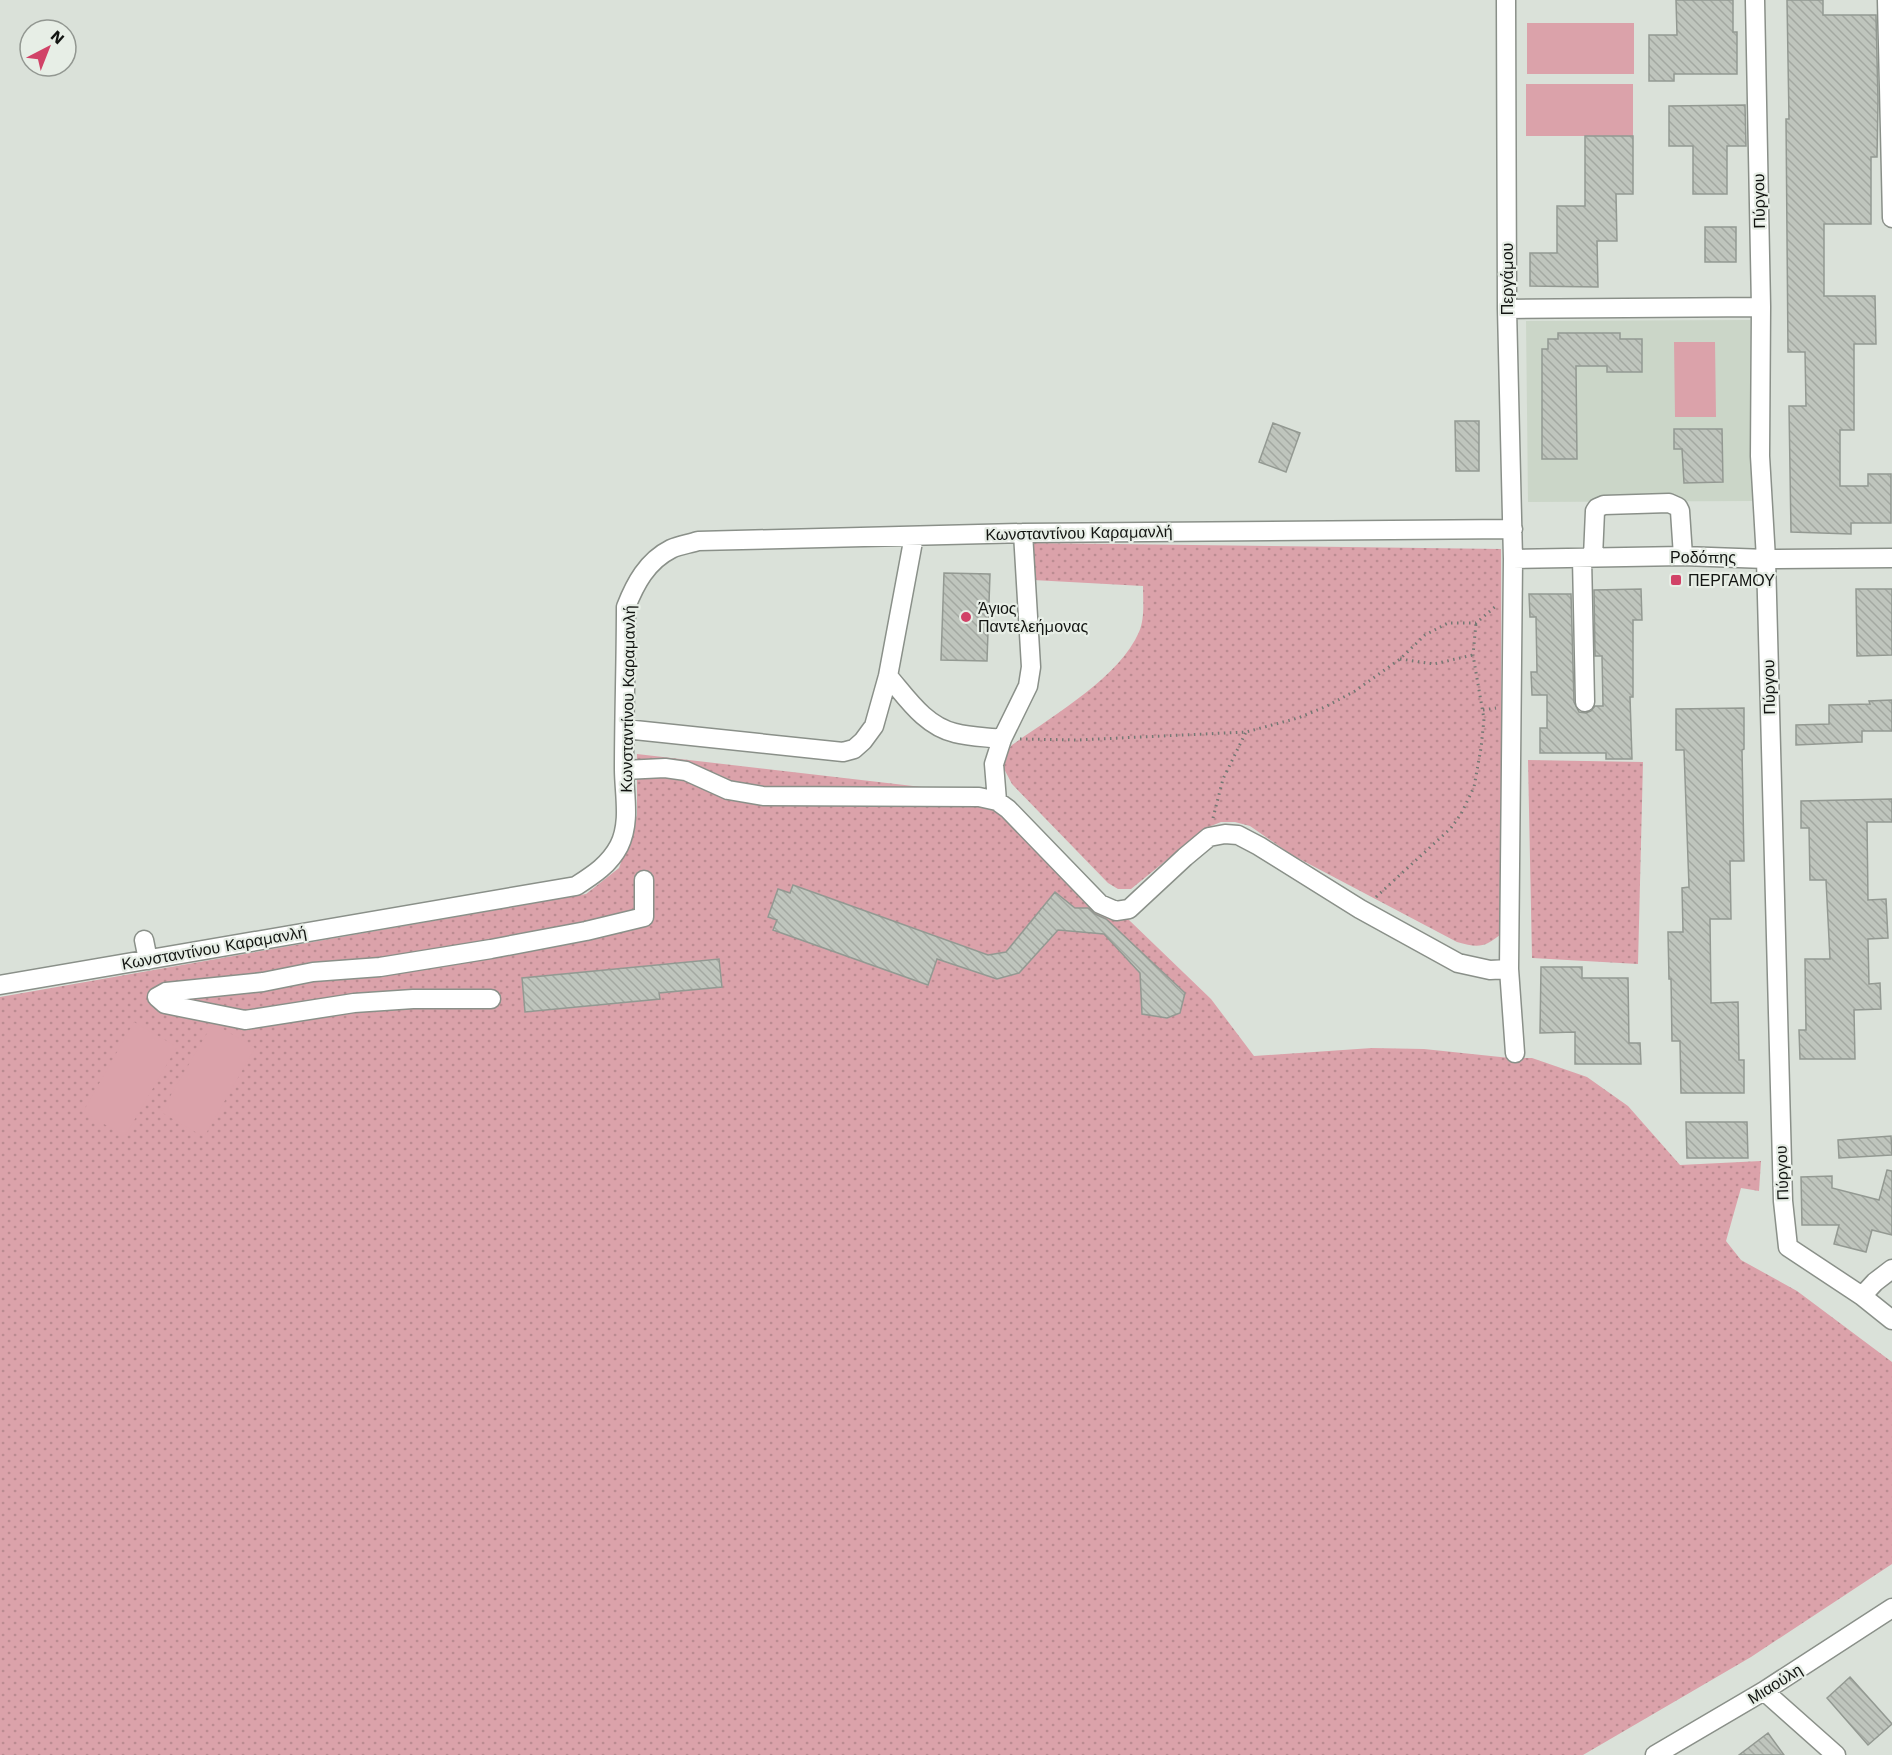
<svg xmlns="http://www.w3.org/2000/svg" width="1892" height="1755" font-family="'Work Sans',sans-serif">
	<style>
		.built { fill: #cbd6c8 }
		.grass { fill: url(#grass-dots) }
		.pitch { fill: #dba2aa }
		.building { fill: url(#building-back-hatch); stroke: #939992; stroke-width: 1.5 }
		.lines { fill: none; stroke-linecap: round; stroke-linejoin: round }
		.minor-casing { stroke: #8a9089; stroke-width: 21 }
		.path { stroke: #747873; stroke-width: 3; stroke-dasharray: 1.5 4.5; stroke-linecap: butt }
		.minor { stroke: #fff; stroke-width: 18 }
		.poi-dot { fill: #d14267; stroke: #e7eee6; stroke-width: 2 }
		.labels { text-anchor: middle; dominant-baseline: central; stroke-width: 4.5; stroke-linejoin: round; paint-order: stroke }
		.street-label { font-size: 16px; fill: #121411; stroke: #e7eee6 }
		.poi-label { font-size: 16px; fill: #121411; stroke: #e7eee6; text-anchor: start }
	</style>
	<defs>
		<pattern id="grass-dots" width="8" height="8" patternUnits="userSpaceOnUse" patternTransform="scale(1.5)"><rect width="8" height="8" fill="#dba2aa"/><path d="M2 2h.1M6 6h.1" fill="none" stroke="#bb8b91" stroke-width="1.8" stroke-linecap="round"/></pattern>
		<pattern id="building-back-hatch" width="6" height="6" patternUnits="userSpaceOnUse" patternTransform="scale(1.5)"><rect width="6" height="6" fill="#bfc5bd"/><path d="M-1 5l2 2M0 0l6 6M5-1l2 2" fill="none" stroke="#a3a8a1"/></pattern>
	</defs>
	<rect width="100%" height="100%" fill="#dae1d9"/>
	<path class="built" d="M1750,320L1752,501L1528,502L1526,321Z"/>
	<path class="grass" d="M1034,543L1501,549L1502,933C1485,948 1478,948 1457,942L1292,855L1250,826L1235,822H1221L1206,828L1131,889H1118L1108,883L1012,784L1002,765L1005,752L1012,745C1051,717 1120,677 1139,632C1145,618 1143,601 1143,586L1033,580Z
		M637,754L1008,797L1130,921L1211,999L1254,1056L1372,1048L1424,1049L1510,1058H1532L1587,1077L1628,1106L1680,1165L1761,1161L1759,1191L1741,1188L1726,1241L1741,1260L1797,1291L1892,1362V1564L1751,1657L1583,1755H0V997L586,894L619,868L637,815Z
		M1528,760L1643,762L1638,964L1532,958Z"/>
	<path class="pitch" d="M1527,23H1634V74H1527Z
		M1526,84H1633V136H1526Z
		M1674,342H1715L1716,417H1675Z
		M134,1022L177,1047L125,1136L83,1112Z
		M213,1023L255,1048L204,1137L161,1112Z"/>
	<path class="building" d="M1676,0H1733V32H1737V74H1674V81H1649V35H1677Z
		M1787,0H1823V15H1876L1878,101L1877,157H1871V224H1824V296H1875L1876,344H1854V430H1840V486H1868V474H1891V523H1851V534L1791,532L1789,406H1806L1805,352H1788L1786,119H1789Z
		M1745,105L1746,146H1727V194H1693V146H1669V106Z
		M1585,136H1633V194H1616L1617,241H1597L1598,287L1530,286V253H1557V206H1585Z
		M1705,227H1736V262H1705Z
		M1558,333H1620V339H1642V372H1607V366H1576L1577,459H1542V349H1548V339H1558Z
		M1455,421H1479V471H1456Z
		M1273,423L1300,433L1286,472L1259,462Z
		M1674,429H1722L1723,482L1684,483L1682,449H1674Z
		M944,573L990,574L987,661L941,660Z
		M1641,589L1642,620H1633V697H1630L1632,759H1606V753H1540V728H1547V695H1532L1531,672H1537L1536,617H1530L1529,594H1571L1574,702L1579,712L1586,713L1591,711L1595,706H1603L1602,656H1595L1594,590Z
		M1856,589H1892V655L1857,656Z
		M1892,700V731H1862V742L1796,745V725L1829,724V705L1870,704L1869,701Z
		M1744,708V749L1742,750L1744,861H1730L1731,919H1710L1711,1003L1738,1002L1739,1060H1744V1093H1681L1680,1041H1672L1671,979H1669L1668,932H1683L1682,888L1689,887L1684,750H1676V709Z
		M1892,799V822H1867L1868,900L1886,899L1888,938L1868,939L1869,984L1880,983L1881,1009L1854,1010L1855,1059H1800L1799,1030H1806L1805,959H1830L1826,880H1810L1809,828H1801V801Z
		M793,885L988,955L1006,952L1055,892L1075,908H1088L1095,914L1106,919L1185,993L1180,1013L1167,1018L1142,1014L1140,973L1104,934L1058,930L1019,973L997,979L937,959L928,985L773,930L777,920L768,917L778,889L790,893Z
		M719,959L722,987L659,993L660,999L525,1012L522,978Z
		M1541,967H1582V978H1628L1629,1043H1640L1641,1064H1575V1032L1540,1033Z
		M1686,1122H1747L1748,1158H1687Z
		M1891,1136L1892,1155L1839,1158L1838,1140Z
		M1887,1170L1892,1171V1235L1872,1230L1866,1252L1834,1244L1839,1225H1802L1801,1177L1832,1176V1188L1879,1200Z
		M1850,1677L1892,1724L1868,1745L1827,1698Z
		M1768,1733L1784,1755H1739Z"/>
	<g class="lines">
		<g class="minor-casing">
			<path id="minor" d="M1506,0L1507,309L1513,559L1509,969L1515,1053
				M1755,0L1761,307L1760,456L1766,559L1783,1201L1788,1247L1862,1296L1892,1320
				M1887,0L1892,218
				M1507,309L1761,307
				M1593,557L1595,511L1597,508L1604,505L1669,503L1678,507L1680,511L1683,556
				M1582,558L1585,702
				M1513,559L1683,556L1766,559L1892,558
				M888,676C907,698 925,726 955,733C970,737 987,737 1002,739
				M625,729L843,752L854,749L863,741L874,726L888,676L914,536
				M624,770L665,768L686,771L728,790L763,796L979,797L997,801L1008,809L1100,904L1116,911L1129,909L1185,857L1209,837L1225,834L1238,835L1259,846L1360,909L1458,963L1490,970L1509,969
				M997,801L994,764L1002,739L1028,686L1031,667L1023,533
				M144,940L148,960
				M0,985L576,886C593,875 609,865 619,846C631,822 624,794 624,769C624,715 626,661 626,607C635,584 647,561 671,549C679,545 689,544 698,541L1023,533L1513,529
				M491,999H413L354,1003L245,1020L165,1004L157,997L166,992L263,982L313,972L380,967L491,949L586,931L644,917V880
				M1862,1296L1875,1282L1892,1269
				M1764,1691L1836,1755
				M1655,1755L1764,1691L1892,1608"/>
		</g>
		<path class="path" d="M1400,659L1434,664L1473,655
			M1483,710L1496,708
			M1020,739L1078,740L1246,732L1298,718L1325,707L1355,691L1400,659L1425,635L1448,623H1476L1496,606
			M1213,818L1223,779L1246,732
			M1376,897L1451,828L1461,814L1474,787L1481,748L1484,719L1473,655L1476,623"/>
		<use href="#minor" class="minor"/>
	</g>
	<g class="poi-dot">
		<rect x="1670" y="574" width="12" height="12" rx="3"/>
		<circle cx="966" cy="617" r="6"/>
	</g>
	<g class="labels">
		<g class="street-label">
			<text transform="translate(1759 201) rotate(-91)">Πύργου</text>
			<text transform="translate(1507 279) rotate(-90)">Περγάμου</text>
			<text transform="translate(1079 533) rotate(-1)">Κωνσταντίνου Καραμανλή</text>
			<text x="1703" y="557">Ροδόπης</text>
			<text transform="translate(1769 687) rotate(-91)">Πύργου</text>
			<text transform="translate(628 699) rotate(-89)">Κωνσταντίνου Καραμανλή</text>
			<text transform="translate(214 948) rotate(-10)">Κωνσταντίνου Καραμανλή</text>
			<text transform="translate(1782 1173) rotate(-92)">Πύργου</text>
			<text transform="translate(1775 1684) rotate(-32)">Μιαούλη</text>
		</g>
		<g class="poi-label">
			<text x="1688" y="580">ΠΕΡΓΑΜΟΥ</text>
			<text x="978" y="608">Άγιος<tspan x="978" dy="18">Παντελεήμονας</tspan></text>
		</g>
	</g>
	<g transform="translate(48 48) rotate(42)"><circle r="28" fill="#e7eee6" stroke="#929791" stroke-width="1.5"/>
	<path d="M0-4.5L10 22L0 15L-10 22Z" fill="#d14267"/>
	<text y="-9" font-size="16" font-weight="bold" text-anchor="middle" fill="#121411">N</text>
	</g>
</svg>
